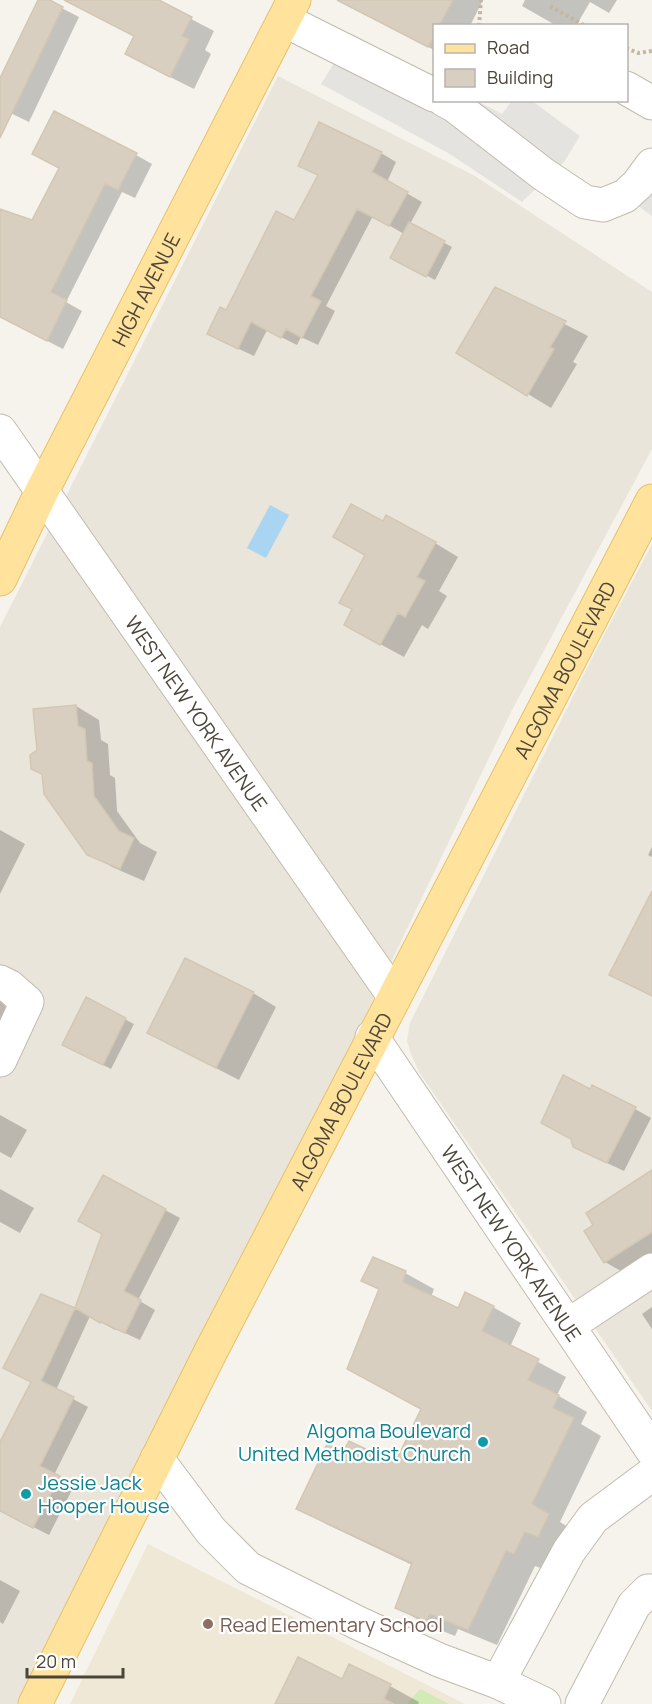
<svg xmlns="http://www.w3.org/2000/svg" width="652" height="1704" font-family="Manrope,sans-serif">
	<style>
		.residential { fill: #eae5da }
		.education { fill: #efe8d6 }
		.green { fill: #d2eab5 }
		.parking { fill: #e5e3e0 }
		.water { fill: #a9d4f2 }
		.shadow { fill: #0003 }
		.building { fill: #d8cfc1; stroke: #d3c7b4; stroke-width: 1.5 }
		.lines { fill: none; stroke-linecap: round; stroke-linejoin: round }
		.minor-casing { stroke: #c2bbae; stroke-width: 35 }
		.major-casing { stroke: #e6c16a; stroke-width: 35 }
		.path { stroke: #c4b79f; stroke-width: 4; stroke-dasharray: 3 3; stroke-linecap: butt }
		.minor { stroke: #fff; stroke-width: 33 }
		.major { stroke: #ffe39c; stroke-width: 33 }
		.culture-dot { fill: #0f9aa8; stroke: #fff; stroke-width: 2 }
		.education-dot { fill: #8d6e63; stroke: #fff; stroke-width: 2 }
		.labels { text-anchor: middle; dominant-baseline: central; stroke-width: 4.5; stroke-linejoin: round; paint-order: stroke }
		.street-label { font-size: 20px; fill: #4b4439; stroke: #fff }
		.culture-label { font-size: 20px; fill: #0d838f; stroke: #fff; text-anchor: end }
		.education-label { font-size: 20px; fill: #785e54; stroke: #fff; text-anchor: start }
	</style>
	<rect width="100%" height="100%" fill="#f6f3ec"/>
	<path class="residential" d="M278,76L475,176L652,292V449L511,712L357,1033L18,1704H0V627Z
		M652,544V1411L419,1072L411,1054L407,1041L410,1023L593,656Z"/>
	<path class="education" d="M148,1544L465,1704H70Z"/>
	<path class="green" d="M420,1689L449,1704H407Z"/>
	<path class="parking" d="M352,34L434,77V100L477,101L502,114L512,101H532L580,136L564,162L522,202L448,153L321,84Z
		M652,184V216L637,205Z"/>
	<path class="water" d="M270,505L289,515L266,558L247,548Z"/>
	<path class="shadow" d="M39,0H46L79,17L29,122L0,108V82Z
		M99,0H155L214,31L205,50L211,54L194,89L150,67L136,36Z
		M364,0H483L470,26H434V50L382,23Z
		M525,0H617L609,13L590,2L576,26H557L522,6Z
		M381,153L396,162L387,182L422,202L410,224L452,247L435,280L392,257L404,234L373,216L326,306L335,311L318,345L301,337L297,345L267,330L254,356L224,342L226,312L295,222L319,176L300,166Z
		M136,155L152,164L135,198L122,192L66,302L82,311L63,349L0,317V221L33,222L61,168Z
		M496,289L588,336L573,362L577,364L551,408L528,394Z
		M383,523L435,543L458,557L439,591L447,596L428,629L422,625L404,657L369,638L354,610Z
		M76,706L99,720L101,740L108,744L110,775L115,778L117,811L140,843L157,852L144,881L112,867L88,853L38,750Z
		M0,830L25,844L0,894Z
		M652,847V857L648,855Z
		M0,992L4,1005L9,1010L0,1029Z
		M253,993L276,1007L239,1080L173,1046Z
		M86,999L134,1024L111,1069L72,1049Z
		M591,1091L635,1109L651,1118L624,1171L592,1156L573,1139Z
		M0,1115L27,1130L11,1158L0,1152Z
		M652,1175V1260L628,1275L605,1262Z
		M0,1189L34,1208L20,1233L0,1222Z
		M165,1210L180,1218L138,1300L155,1310L140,1340L116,1329L115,1330L90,1316L56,1390L88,1407L54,1475L74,1486L49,1535L0,1510V1445L32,1382L42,1296L76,1310L104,1234Z
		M405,1273L434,1289L431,1297L458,1310L493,1307L521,1323L510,1347L566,1377L557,1395L587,1412L581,1424L601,1436L560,1522L576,1532L543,1569L535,1566L497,1645L458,1629L455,1636L425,1624L397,1607L412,1565L326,1524L298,1508L344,1454L396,1465L422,1409L380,1290L363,1281Z
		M652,1307V1329L642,1314Z
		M0,1580L20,1591L3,1624L0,1622Z
		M349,1666L390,1686L419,1702L418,1704H276L342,1681Z"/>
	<path class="building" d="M38,0H50L63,7L0,138V78Z
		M64,0H159L192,17L182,36L189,39L170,77L125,54L134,36Z
		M337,0H453L439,26H435V35L428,47Z
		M54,111L137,153L118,190L105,184L51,292L67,300L47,341L0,317V209L32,220L59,168L32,154Z
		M319,122L382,152L372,172L408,192L389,226L357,209L311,296L321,301L302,338L286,329L281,338L251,322L238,349L207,334L220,307L226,310L276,211L294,220L318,175L298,166Z
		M409,222L445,241L426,277L390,258Z
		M495,287L566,321L550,347L554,349L527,396L456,353Z
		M351,504L383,521L386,515L436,542L417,577L425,581L405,617L398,613L380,645L344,625L352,609L339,603L365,555L333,537Z
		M76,705L78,726L85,729L87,761L92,763L94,796L119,831L134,838L120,869L87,855L44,794L42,774L31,769L30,755L37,750L33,709Z
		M652,891V996L609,975Z
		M185,958L254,992L216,1068L147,1033Z
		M86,997L126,1018L103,1065L62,1045Z
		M563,1075L590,1089L592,1085L636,1107L607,1163L573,1147L571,1139L541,1123Z
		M652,1170V1232L604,1263L584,1231L593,1225L586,1213Z
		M103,1175L166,1209L124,1291L141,1300L125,1333L101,1322L100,1323L75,1308L102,1234L78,1221Z
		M373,1257L406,1271L403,1282L458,1308L465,1292L494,1306L482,1331L539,1359L528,1380L559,1395L553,1408L574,1418L532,1504L549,1514L538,1537L525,1532L514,1554L506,1551L468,1630L430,1614L426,1621L395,1608L412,1563L296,1509L327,1444L343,1452L349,1441L395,1463L421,1409L347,1369L379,1289L361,1281Z
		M41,1294L75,1308L41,1381L74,1397L40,1466L60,1476L33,1528L0,1511V1442L31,1382L3,1368Z
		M298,1657L342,1679L349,1664L391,1684L384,1699L394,1704H275Z"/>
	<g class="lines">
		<g class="minor-casing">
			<g id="minor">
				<path d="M284,20L434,95"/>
				<path d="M626,88L652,103"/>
				<path d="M444,100L455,106L543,174L585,202L603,205L625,196L638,184L652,165"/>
				<path id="s1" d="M0,431L394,996"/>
				<path d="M0,982L10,987L27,1002L0,1060"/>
				<path id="s2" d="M372,1037L652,1450"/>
				<path d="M569,1325L652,1270"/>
				<path d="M157,1459L211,1531L248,1568L358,1623L439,1660L498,1682L544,1704"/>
				<path d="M498,1682L569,1551L593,1518L652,1474"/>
				<path d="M582,1704L634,1605L648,1591H652"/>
			</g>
		</g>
		<g class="major-casing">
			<g id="major">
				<path id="s3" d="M0,579L42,491L294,0"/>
				<path id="s4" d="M35,1704L211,1351L652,501"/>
			</g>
		</g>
		<path class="path" d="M550,6L585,26
			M479,26L481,0
			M626,48L638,53L652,51"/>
		<use href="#minor" class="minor"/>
		<use href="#major" class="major"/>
	</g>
	<g class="culture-dot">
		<circle cx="483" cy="1442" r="6"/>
		<circle cx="26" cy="1494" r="6"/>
	</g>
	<circle class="education-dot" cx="208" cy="1624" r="6"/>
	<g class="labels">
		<g class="street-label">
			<text stroke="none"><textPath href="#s3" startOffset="324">HIGH AVENUE</textPath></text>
			<text stroke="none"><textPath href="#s4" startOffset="1162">ALGOMA BOULEVARD</textPath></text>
			<text stroke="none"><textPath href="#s1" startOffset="344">WEST NEW YORK AVENUE</textPath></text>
			<text stroke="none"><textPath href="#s4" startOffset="676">ALGOMA BOULEVARD</textPath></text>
			<text stroke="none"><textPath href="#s2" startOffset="249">WEST NEW YORK AVENUE</textPath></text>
		</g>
		<g class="culture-label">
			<text x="471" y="1430">Algoma Boulevard<tspan x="471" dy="23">United Methodist Church</tspan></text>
			<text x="38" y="1482" text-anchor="start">Jessie Jack<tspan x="38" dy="23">Hooper House</tspan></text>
		</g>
		<g class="education-label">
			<text x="220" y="1624">Read Elementary School</text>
		</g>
	</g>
	<rect x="433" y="24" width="195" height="78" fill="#ffffff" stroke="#b7b4b0" stroke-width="1.5"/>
	<rect x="445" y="44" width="30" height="9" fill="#ffe39c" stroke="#b7b4b0" stroke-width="1.5"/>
	<text x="487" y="54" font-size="18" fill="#4b4439">Road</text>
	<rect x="445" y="69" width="30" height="18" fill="#d8cfc1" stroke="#b7b4b0" stroke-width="1.5"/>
	<text x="487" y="84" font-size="18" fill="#4b4439">Building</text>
	<path d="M27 1668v9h96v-9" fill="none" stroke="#4b4439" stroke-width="3"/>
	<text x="36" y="1668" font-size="18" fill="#4b4439" stroke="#ffffff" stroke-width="4.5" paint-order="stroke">20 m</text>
</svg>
